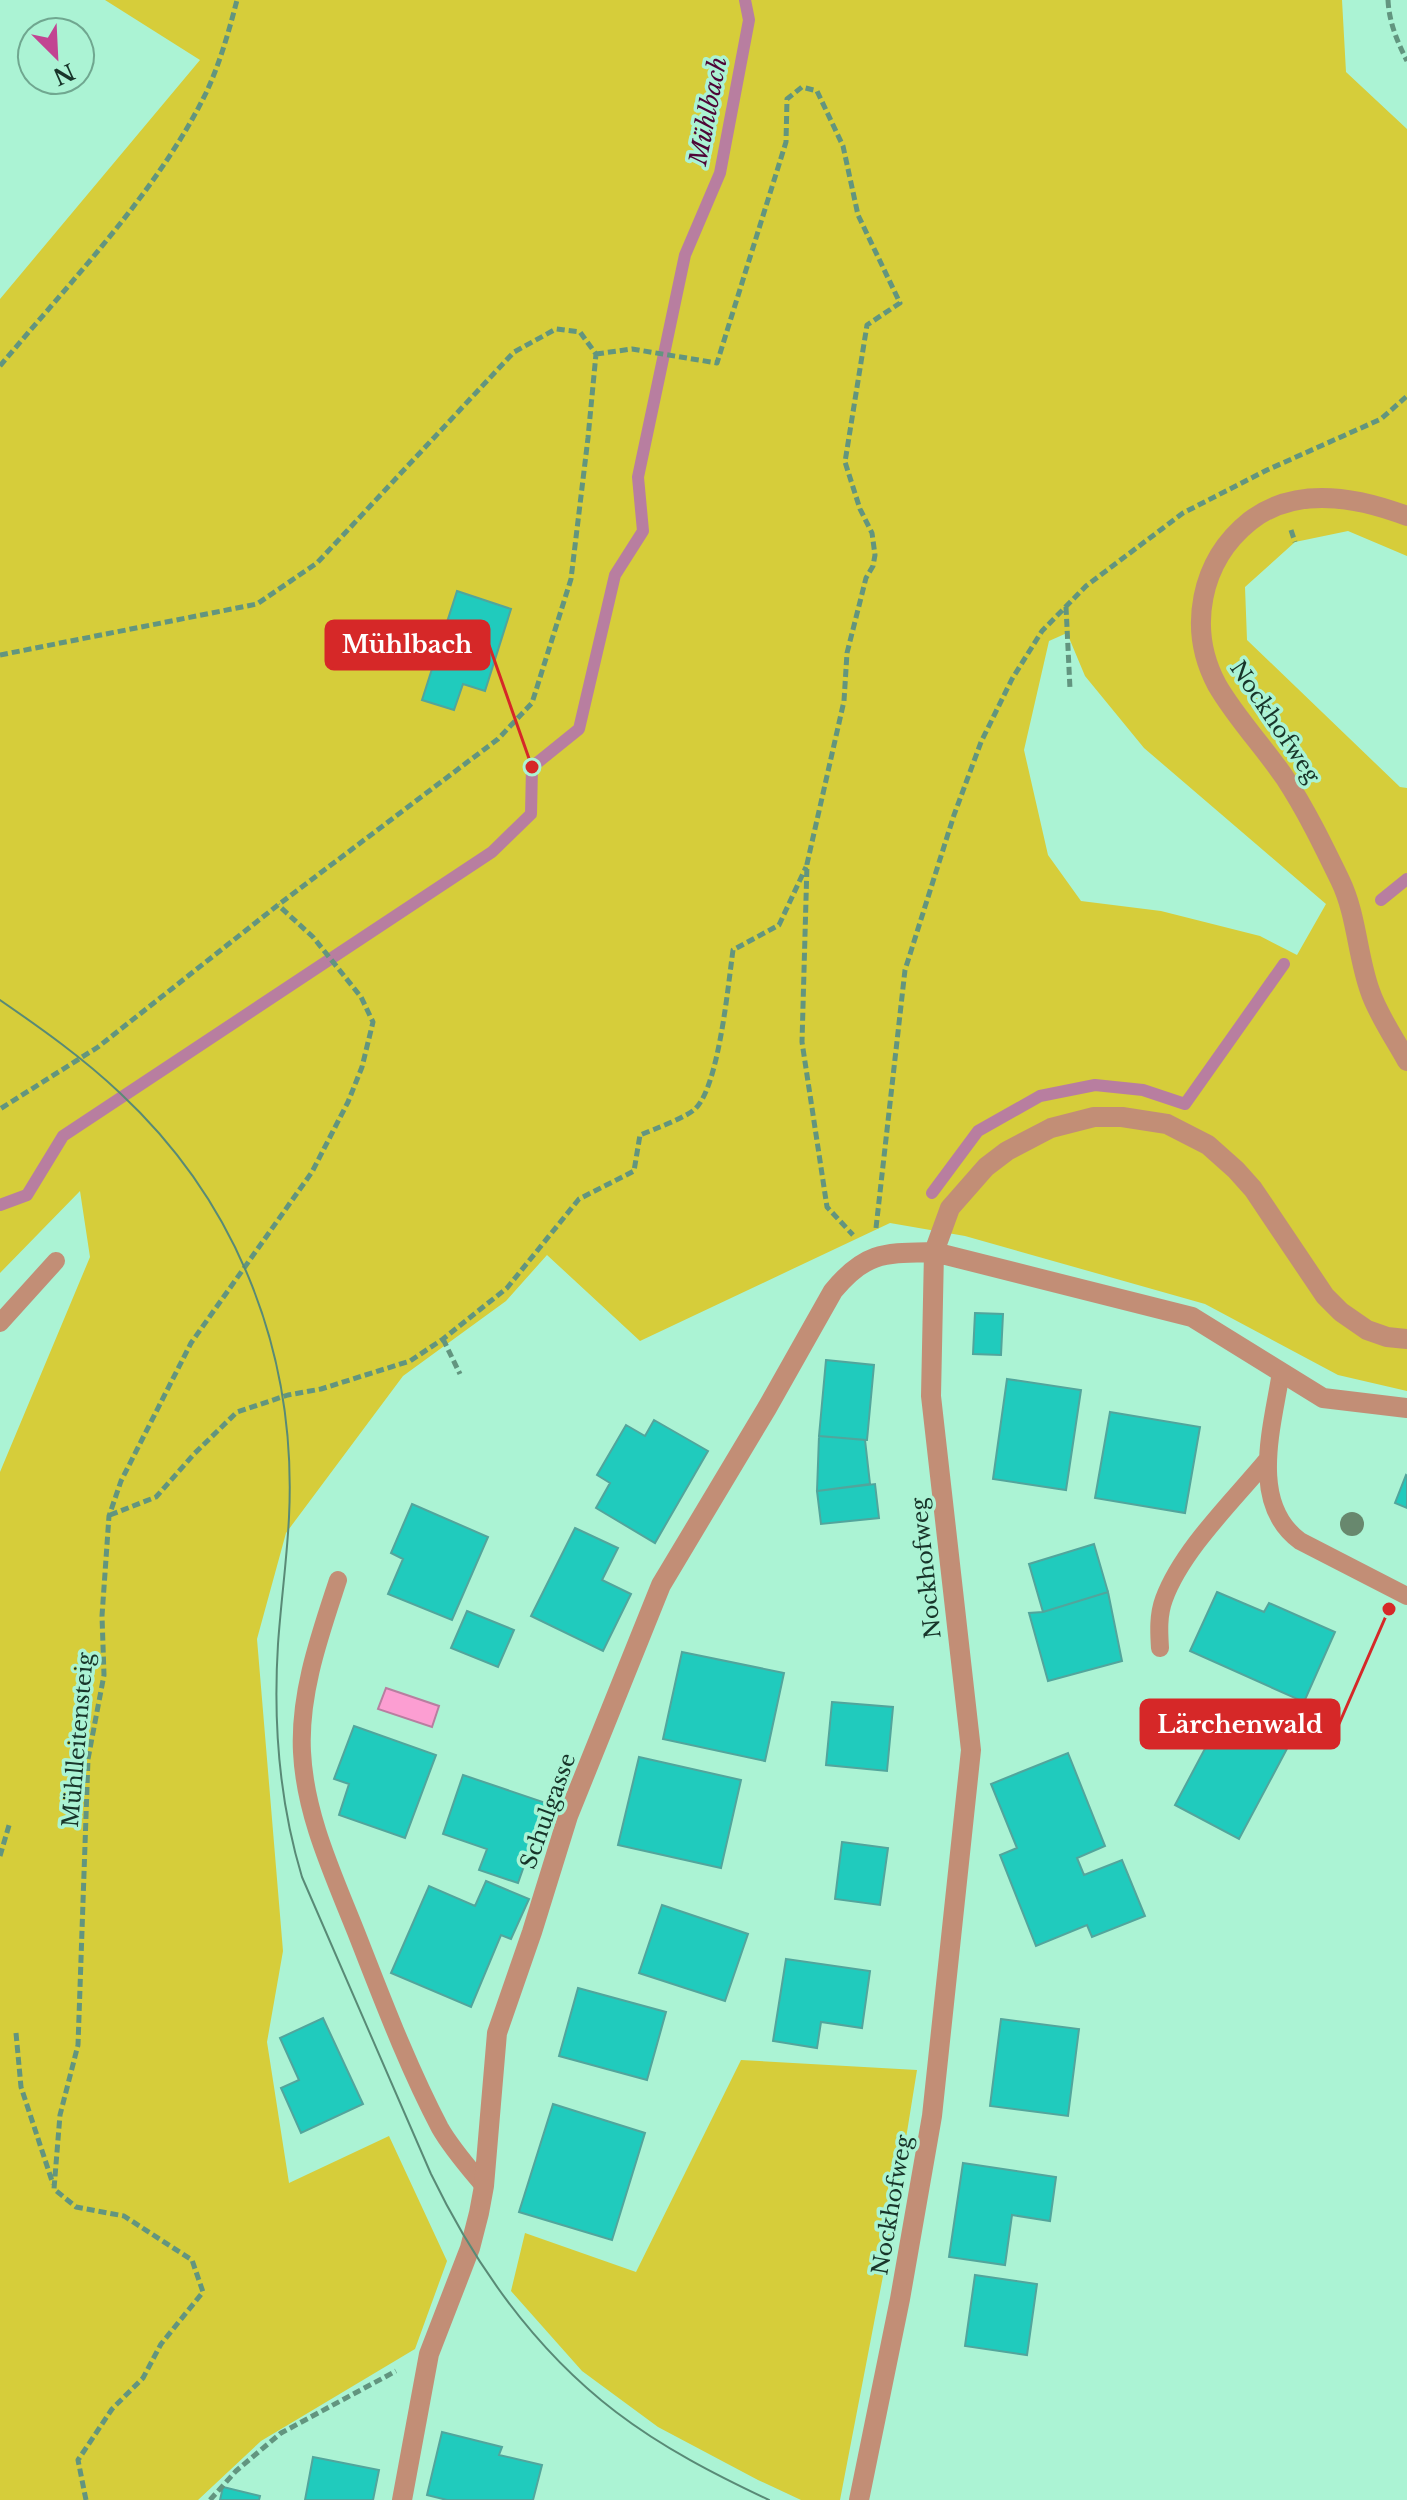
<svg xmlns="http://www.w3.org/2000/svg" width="1407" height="2500" font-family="'Libre Baskerville',serif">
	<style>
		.green { fill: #d6cd3a; fill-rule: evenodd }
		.water { fill: #fc9ed2; stroke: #b87ea0; stroke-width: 2 }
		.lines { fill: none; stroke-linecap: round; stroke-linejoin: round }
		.stream { stroke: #b87ea0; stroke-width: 12 }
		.building { fill: #20cbbd; stroke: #52a59c; stroke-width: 2 }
		.path { stroke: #62957f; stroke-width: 5; stroke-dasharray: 8 4; stroke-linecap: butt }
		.service { stroke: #c28e76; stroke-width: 18 }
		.minor { stroke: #c28e76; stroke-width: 20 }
		.tram { stroke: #598a76; stroke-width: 2 }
		.tree { fill: #68886e }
		.labels { text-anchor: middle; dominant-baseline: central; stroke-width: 7; stroke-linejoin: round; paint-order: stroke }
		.street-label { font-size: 22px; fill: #18352a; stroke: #abf3d4 }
		.water-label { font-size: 24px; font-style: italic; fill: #4e0536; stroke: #abf3d4 }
		.leader { fill: none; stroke: #d62828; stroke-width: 3 }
		.callout-dot { fill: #d62828; stroke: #abf3d4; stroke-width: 3 }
		.callout { fill: #d62828; stroke: #d62828; stroke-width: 3 }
		.callout-label { font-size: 24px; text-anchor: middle; font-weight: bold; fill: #fff }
	</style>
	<rect width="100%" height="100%" fill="#abf3d4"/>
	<path class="green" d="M105,0H1342L1346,72L1407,129V556L1348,531L1295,542L1245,587L1247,640L1400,787L1407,788V1391L1338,1375L1205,1304L965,1236L890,1223L640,1341L547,1255L506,1301L403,1376L286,1533L257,1639L283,1951L267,2042L289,2183L389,2136L447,2261L415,2349L261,2441L198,2500H0V1472L90,1257L80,1191L0,1273V299L200,60ZM1067,633L1085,676L1144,748L1326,904L1297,955L1260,936L1161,911L1081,901L1048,855L1024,750L1049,641Z
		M741,2060L917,2070L888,2250L840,2500H801L758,2480L658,2427L582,2371L511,2291L525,2233L636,2272Z"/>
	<path class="water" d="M386,1688L439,1706L432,1727L378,1709Z"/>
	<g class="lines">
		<path class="stream" d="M1381,900L1407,879
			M932,1193L978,1131L1040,1096L1095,1085L1143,1090L1185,1104L1284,964
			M0,1205L27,1195L63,1136L492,852L531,814L532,767L579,729L615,575L643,531L638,477L685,255L720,173L749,20L745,0"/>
	</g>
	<path class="building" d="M457,591L511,609L485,691L463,684L454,710L422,700Z
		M975,1313L1003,1314L1001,1355L973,1354Z
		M826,1360L874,1365L867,1440L819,1436Z
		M1007,1379L1081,1390L1066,1490L993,1479Z
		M1110,1412L1200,1427L1185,1513L1095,1498Z
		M654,1420L708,1451L655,1543L596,1508L610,1483L597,1475L626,1425L645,1436Z
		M819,1436L865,1440L870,1484L817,1491Z
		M1406,1475L1407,1476V1508L1395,1503Z
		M875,1484L879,1518L821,1524L817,1491Z
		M412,1504L488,1537L452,1620L388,1594L403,1559L391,1553Z
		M575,1528L618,1548L602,1580L631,1594L603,1651L531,1616Z
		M1094,1544L1108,1592L1043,1612L1029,1564Z
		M1108,1592L1122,1661L1048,1681L1029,1613L1043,1612Z
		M1217,1592L1264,1612L1269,1603L1335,1632L1304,1702L1190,1651Z
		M467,1611L514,1630L498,1667L451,1648Z
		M682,1652L784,1673L765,1761L663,1739Z
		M832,1702L893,1707L887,1771L826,1765Z
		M1225,1711L1289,1745L1239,1839L1175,1805Z
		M354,1726L436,1755L405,1838L339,1815L349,1784L334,1779Z
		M1068,1753L1105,1846L1077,1858L1084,1875L1122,1860L1145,1916L1092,1937L1087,1925L1036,1946L1000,1855L1017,1848L991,1784Z
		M639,1757L741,1780L721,1868L618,1845Z
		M463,1775L546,1803L518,1883L479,1870L487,1849L443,1834Z
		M842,1842L888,1848L880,1905L835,1899Z
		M486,1881L529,1899L511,1939L501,1935L471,2007L391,1973L429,1886L475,1906Z
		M662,1905L748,1934L725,2001L639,1973Z
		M786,1959L870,1971L862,2028L821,2022L817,2048L773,2041Z
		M578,1988L666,2012L647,2080L559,2056Z
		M323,2018L363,2104L301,2133L281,2088L299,2080L280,2038Z
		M1001,2019L1079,2029L1068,2116L990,2106Z
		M553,2104L645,2133L612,2240L519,2212Z
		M963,2163L1056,2177L1050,2221L1012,2215L1005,2265L949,2257Z
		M975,2275L1037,2284L1027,2355L965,2346Z
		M442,2432L502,2447L499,2455L542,2465L533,2500H447L427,2495Z
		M313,2457L379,2470L373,2500H305Z
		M223,2487L260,2496L259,2500H220Z"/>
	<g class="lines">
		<path class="path" d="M1388,0C1389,22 1397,41 1407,61
			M596,354L632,349L717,363L786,142L787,99L802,87L817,91L843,146L858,215L900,303L867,325L845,462L860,509L872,533L875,555L873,566L866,578L847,653L844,701L807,864L802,1042L827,1207L853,1235
			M0,366C70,282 158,191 206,93C220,63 229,31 237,0
			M1291,530L1295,542
			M1066,607L1070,689
			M0,655L257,604L317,563L514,352L556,329L580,332L596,354L588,438L571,579L532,703L498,739L278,905L98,1047L0,1109
			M876,1228L905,970L954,815L981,742L1012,679L1042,631L1086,586L1183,513L1267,470L1381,419L1407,396
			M443,1339L460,1374
			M110,1515L156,1497L194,1454L237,1412L288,1395L321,1389L410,1361L443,1339L507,1288L579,1199L634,1171L640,1135C652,1130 688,1117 696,1108C719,1084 728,986 733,950L779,925L806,867
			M0,1856L10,1822
			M16,2033L21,2087L53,2184
			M86,2500L78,2460L112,2409L143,2378L161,2344L203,2292L192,2260L124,2216L76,2207L54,2189L60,2115L78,2045L88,1759L104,1675L102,1616L109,1516L121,1481L191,1343L312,1172L348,1102L362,1067L373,1022L361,997L313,937L278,905
			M210,2500L236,2471L281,2433L396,2371"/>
		<path class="service" d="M0,1323L56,1261
			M1281,1372C1273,1425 1248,1503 1300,1541L1407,1596
			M338,1580C320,1635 299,1693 302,1752C305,1815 333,1874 356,1932C382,1998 407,2065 440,2128C452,2149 469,2168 484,2186
			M1160,1648C1159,1632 1158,1615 1164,1599C1182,1550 1233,1501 1267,1460"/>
		<path class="minor" d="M1407,516C1357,497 1296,485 1250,521C1200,561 1187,629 1217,685C1236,718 1264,747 1285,778C1306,810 1323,845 1340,880C1357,915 1357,955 1370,991C1378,1015 1395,1039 1407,1061
			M402,2500L429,2354L470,2248L479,2213L484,2186L497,2033L532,1932L568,1816L661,1585L767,1408L833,1291C866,1251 885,1253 934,1252L1192,1317L1323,1398L1407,1408
			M859,2500L900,2299L932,2116L971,1750L931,1396L934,1252L950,1208L986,1167L1007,1151L1051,1128L1094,1117H1122L1167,1124L1208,1145L1236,1170L1253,1189L1325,1296L1341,1312L1367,1330L1387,1337L1407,1339"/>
		<path class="tram" d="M0,1000C42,1029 83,1058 120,1093C239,1204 297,1355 289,1517C287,1559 281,1601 278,1644C273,1724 279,1801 302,1877L431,2174C475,2265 535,2350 616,2412C663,2448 716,2475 769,2500"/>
	</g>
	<circle class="tree" cx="1352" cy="1524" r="12"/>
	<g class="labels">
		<g class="street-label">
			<text transform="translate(1275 722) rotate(56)">Nockhofweg</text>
			<text transform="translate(926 1568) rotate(-96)">Nockhofweg</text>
			<text transform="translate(78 1740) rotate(-85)">Mühlleitensteig</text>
			<text transform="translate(548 1811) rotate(-70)">Schulgasse</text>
			<text transform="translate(892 2205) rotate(-80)">Nockhofweg</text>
		</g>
		<g class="water-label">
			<text transform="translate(708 111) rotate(-79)">Mühlbach</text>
		</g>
	</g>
	<path class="leader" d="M532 767L489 645M1389 1609L1339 1724"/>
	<g class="callout-dot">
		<circle cx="532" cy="767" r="8"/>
		<circle cx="1389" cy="1609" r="8"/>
	</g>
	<g class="callout">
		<rect x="326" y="621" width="163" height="48" rx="8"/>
		<rect x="1141" y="1700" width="198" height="48" rx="8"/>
	</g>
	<g class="callout-label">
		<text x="407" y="653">Mühlbach</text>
		<text x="1240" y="1733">Lärchenwald</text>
	</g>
	<g transform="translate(56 56) rotate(156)"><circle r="38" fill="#abf3d4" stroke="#70a790" stroke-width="2"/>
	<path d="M0-6L14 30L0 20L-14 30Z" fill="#c24492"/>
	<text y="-12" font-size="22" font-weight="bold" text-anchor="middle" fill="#18352a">N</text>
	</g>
</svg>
